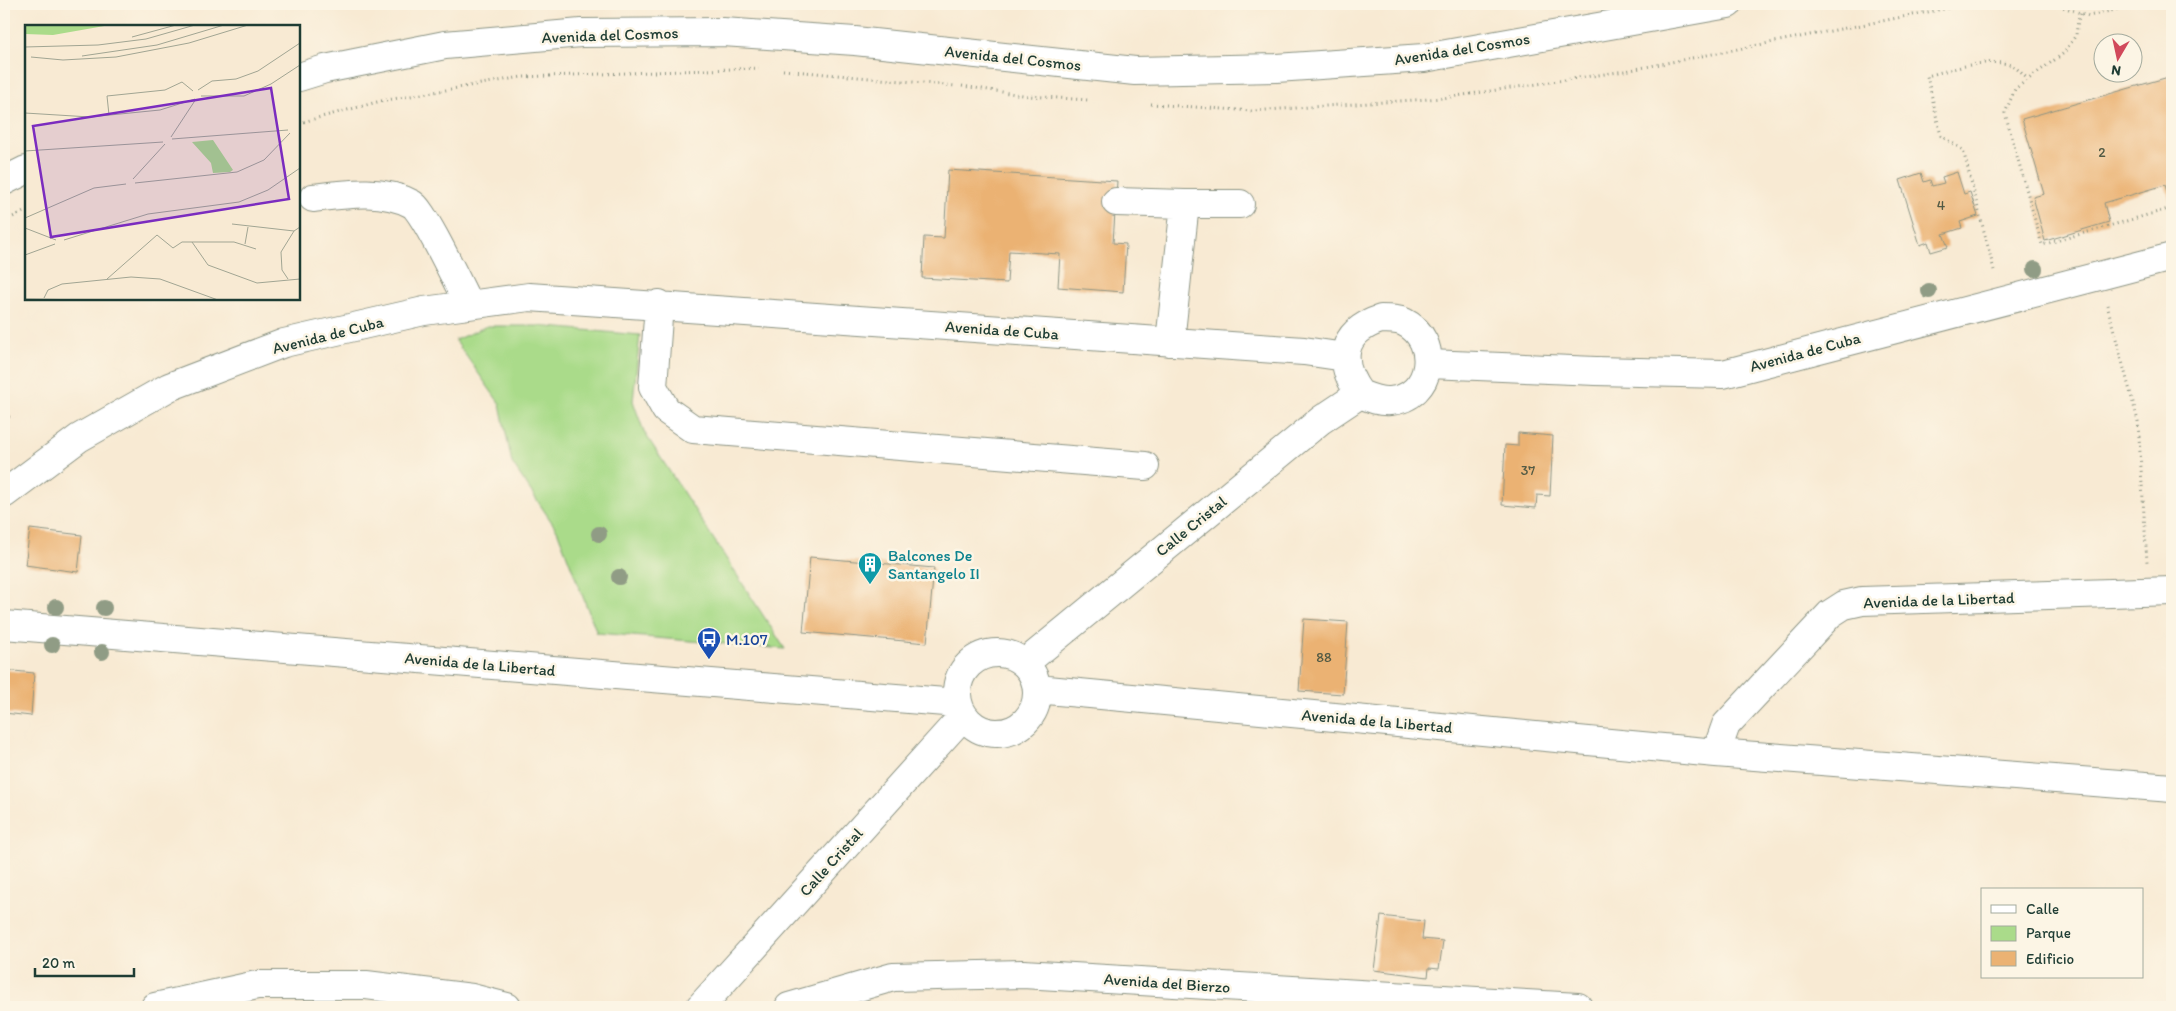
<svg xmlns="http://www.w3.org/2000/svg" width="2176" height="1011" font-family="Itim,sans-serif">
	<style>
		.green { fill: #aadb8a; stroke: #648c5f }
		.building { fill: #ebb273 }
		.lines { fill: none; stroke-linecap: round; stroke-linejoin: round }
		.minor-casing { stroke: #8c9484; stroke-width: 30 }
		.path { stroke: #8c9484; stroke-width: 3; stroke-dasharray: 1 4; stroke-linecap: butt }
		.minor { stroke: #fff; stroke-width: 28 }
		.tree { fill: #909c85 }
		.labels { text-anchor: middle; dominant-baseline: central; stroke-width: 5; stroke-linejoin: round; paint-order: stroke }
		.number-label { font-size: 14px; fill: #525a44 }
		.street-label { font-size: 16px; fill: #1f3d34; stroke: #fcf5e5 }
		.culture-label { font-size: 16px; fill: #0d838f; stroke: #fcf5e5; text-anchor: start }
		.transit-label { font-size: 16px; fill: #164399; stroke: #fcf5e5; text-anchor: start }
		.inset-road { fill: none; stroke: #a1a593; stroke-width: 1 }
		.view { fill: #7b2cbf; fill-opacity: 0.15; stroke: #7b2cbf; stroke-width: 2.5 }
		.inset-edge { fill: none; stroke: #1f3d34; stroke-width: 2.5 }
	</style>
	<rect width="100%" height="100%" fill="#fcf5e5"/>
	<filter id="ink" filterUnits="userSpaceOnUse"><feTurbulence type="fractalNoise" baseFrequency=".02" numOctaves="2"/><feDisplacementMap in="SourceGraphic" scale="10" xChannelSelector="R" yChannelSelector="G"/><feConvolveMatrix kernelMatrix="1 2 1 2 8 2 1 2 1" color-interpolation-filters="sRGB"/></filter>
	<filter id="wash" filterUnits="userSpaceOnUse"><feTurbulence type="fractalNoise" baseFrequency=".0096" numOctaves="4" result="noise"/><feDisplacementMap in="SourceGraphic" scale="20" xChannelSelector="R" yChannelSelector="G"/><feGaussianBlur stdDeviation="1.12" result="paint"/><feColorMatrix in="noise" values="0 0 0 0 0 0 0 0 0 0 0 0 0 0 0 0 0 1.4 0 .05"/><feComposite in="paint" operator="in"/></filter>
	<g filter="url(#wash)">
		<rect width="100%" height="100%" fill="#f8ead3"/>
		<path class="green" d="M487,326H537L640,335L633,401L644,432L785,649L597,633L557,530L512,463L500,404L455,340Z"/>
		<g id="blocks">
			<path class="building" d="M2172,76V208L2165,185L2104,203L2109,222L2045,241L2033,197L2044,194L2022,119Z
				M948,170L1117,181L1113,243L1126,244L1123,292L1058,287L1060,254L1009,251L1007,283L922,278L924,237L944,238Z
				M1957,172L1964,194L1970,192L1978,216L1960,222L1962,228L1943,234L1948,247L1931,252L1928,242L1920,245L1900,180L1921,173L1924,182L1930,180L1932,186L1944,183L1942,177Z
				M4,409L10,417L4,422Z
				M1518,433L1553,436L1550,496L1537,495L1536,508L1502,505L1505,445L1518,446Z
				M30,529L82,535L78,572L25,565Z
				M810,557L934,568L927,643L803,632Z
				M1304,619L1348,622L1343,694L1299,691Z
				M4,670L34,673L31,716L4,713Z
				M1381,916L1424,921L1422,939L1443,941L1439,969L1429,968L1428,977L1374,970Z"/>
		</g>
	</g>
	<g filter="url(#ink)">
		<use href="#blocks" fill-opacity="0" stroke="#8c9484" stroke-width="1"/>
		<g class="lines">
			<g class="minor-casing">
				<path id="minor" d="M299,77L325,69L445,45L581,33L723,32L855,41L1135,71L1276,68L1424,58L1728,4
					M4,181L26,170
					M313,198C346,194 382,188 412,204C423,209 460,288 469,305
					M1116,202L1185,204L1170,342
					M1185,204H1240
					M659,304L653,387L666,410L693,429L1145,466
					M1381,319C1388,319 1397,319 1404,322C1441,340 1433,398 1390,401C1379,402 1370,398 1360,394C1337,362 1340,332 1381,319Z
					M1429,364L1596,371L1723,374L2172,257
					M4,494L79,438L169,387L284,343L424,311L529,297L1304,351L1345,357
					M4,625L957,703
					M957 693a40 40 0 1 1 80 0a40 40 0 1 1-80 0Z
					M1025,663L1321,420L1360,394
					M1037,689L1716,753L2172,788
					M1716,753L1726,725L1830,614L1844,605L1862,601L2172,591
					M155,1007L257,985H366L472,998L507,1007
					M700,1007L963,716
					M789,1007L893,977L1023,974L1578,1007"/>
			</g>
			<path class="path" d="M2054,4L2089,16L2140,4
				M2161,4L2172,8
				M2081,14L2078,20L2076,35L2064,53L2015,89L2005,113L2042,245L2172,208
				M783,70L956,86
				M962,86L1029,96L1088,100
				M1151,104L1252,111L1443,98L1625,71L1969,4
				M299,123L381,101L522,77L759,68
				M4,221L26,211
				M1994,270L1963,150L1941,136L1927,76C1950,70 1991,56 2013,66C2018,69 2024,76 2028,79
				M2107,305L2138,421L2147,562"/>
			<use href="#minor" class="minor"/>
		</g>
		<g class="tree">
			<circle cx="2035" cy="269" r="8"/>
			<circle cx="1929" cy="291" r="8"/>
			<circle cx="599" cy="534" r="8"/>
			<circle cx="619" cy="577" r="8"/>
			<circle cx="56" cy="607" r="8"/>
			<circle cx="104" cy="608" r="8"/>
			<circle cx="52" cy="645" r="8"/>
			<circle cx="102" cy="652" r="8"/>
		</g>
	</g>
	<defs>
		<g id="building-pin" transform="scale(1.25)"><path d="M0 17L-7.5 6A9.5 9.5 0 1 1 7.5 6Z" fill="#0f9aa8" stroke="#fcf5e5"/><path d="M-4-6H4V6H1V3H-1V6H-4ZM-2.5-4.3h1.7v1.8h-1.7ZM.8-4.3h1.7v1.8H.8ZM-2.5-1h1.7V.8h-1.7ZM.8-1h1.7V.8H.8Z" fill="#fff"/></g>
		<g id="bus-pin" transform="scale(1.25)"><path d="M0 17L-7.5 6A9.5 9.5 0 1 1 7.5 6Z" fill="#1a4fb4" stroke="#fcf5e5"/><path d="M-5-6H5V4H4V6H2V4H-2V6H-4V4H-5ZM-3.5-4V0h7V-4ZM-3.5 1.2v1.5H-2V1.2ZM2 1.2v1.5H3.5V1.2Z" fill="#fff"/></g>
	</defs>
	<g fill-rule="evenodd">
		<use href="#building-pin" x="870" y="564"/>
		<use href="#bus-pin" x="709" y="639"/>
	</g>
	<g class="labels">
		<g class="number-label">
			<text x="2102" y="152">2</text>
			<text x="1941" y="205">4</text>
			<text x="1528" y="470">37</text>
			<text x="1324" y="657">88</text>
		</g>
		<g class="street-label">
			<text transform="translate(610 35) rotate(-2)">Avenida del Cosmos</text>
			<text transform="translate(1462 49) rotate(-9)">Avenida del Cosmos</text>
			<text transform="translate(1013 58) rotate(6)">Avenida del Cosmos</text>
			<text transform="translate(1002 330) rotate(4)">Avenida de Cuba</text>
			<text transform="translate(328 335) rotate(-14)">Avenida de Cuba</text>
			<text transform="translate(1805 352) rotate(-15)">Avenida de Cuba</text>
			<text transform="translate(1191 526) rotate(-39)">Calle Cristal</text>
			<text transform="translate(1939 600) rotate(-2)">Avenida de la Libertad</text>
			<text transform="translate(480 664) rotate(5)">Avenida de la Libertad</text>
			<text transform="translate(1377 721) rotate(5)">Avenida de la Libertad</text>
			<text transform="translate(831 862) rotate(-48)">Calle Cristal</text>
			<text transform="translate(1167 983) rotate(4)">Avenida del Bierzo</text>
		</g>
		<g class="culture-label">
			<text x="888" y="555">Balcones De<tspan x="888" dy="18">Santangelo II</tspan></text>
		</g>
		<g class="transit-label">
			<text x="726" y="639">M.107</text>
		</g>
	</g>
	<g transform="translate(25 25)">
		<rect width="275" height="275" fill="#f8ead3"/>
		<path d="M0,0H85L28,10L0,9ZM188,115L208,145L205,147L188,148L186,138L167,117Z" fill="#aadb8a"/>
		<path class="inset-road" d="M107,12L151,0M0,22L73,20L121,14L170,0M57,31L132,20L199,0M6,32L38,35L91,32L164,18L223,0M173,65L187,56L211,54L233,46L275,18M176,71H219L246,59L275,40M0,88L65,92L135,85L170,74M84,90L82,71L140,65L157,57L168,66M146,112L171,74M147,114L263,105M0,126L138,117M108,154L140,119M110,158L212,147L239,135L265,108M0,193L69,163L101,159M207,199L269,206L275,202M0,203L31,215M39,215L123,189L214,177L243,165L275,143M167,217L183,240L232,258L275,254M220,219L223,202M148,223L157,217H209L231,224M0,230L30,219M82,254L132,210L148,223M263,254L257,245L256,227L269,206M19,273L23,265L37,259L106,252L135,254L193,275M0,274L68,275"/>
		<path class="view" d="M246,63L264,174L26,212L8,101Z"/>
		<rect width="275" height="275" class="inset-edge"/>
	</g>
	<rect width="2176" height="1011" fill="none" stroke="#fcf5e5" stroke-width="20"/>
	<rect x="1981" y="888" width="162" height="90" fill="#fcf5e5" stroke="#a4ab9e"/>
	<rect x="1991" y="905" width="25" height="8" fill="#ffffff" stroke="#a4ab9e"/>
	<text x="2026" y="914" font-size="15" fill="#1f3d34">Calle</text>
	<rect x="1991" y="926" width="25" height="15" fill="#aadb8a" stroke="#a4ab9e"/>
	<text x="2026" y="938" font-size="15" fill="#1f3d34">Parque</text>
	<rect x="1991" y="951" width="25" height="15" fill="#ebb273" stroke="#a4ab9e"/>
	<text x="2026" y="964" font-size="15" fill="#1f3d34">Edificio</text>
	<g transform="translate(2118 58) rotate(189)"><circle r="24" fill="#fcf5e5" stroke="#a4ab9e"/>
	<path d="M0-4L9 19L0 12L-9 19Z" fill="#d1495b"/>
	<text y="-8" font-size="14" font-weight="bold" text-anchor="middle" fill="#1f3d34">N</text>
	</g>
	<path d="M35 968v8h99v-8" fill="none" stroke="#1f3d34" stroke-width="2.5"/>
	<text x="42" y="968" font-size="15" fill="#1f3d34" stroke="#fcf5e5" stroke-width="4" paint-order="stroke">20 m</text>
</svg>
